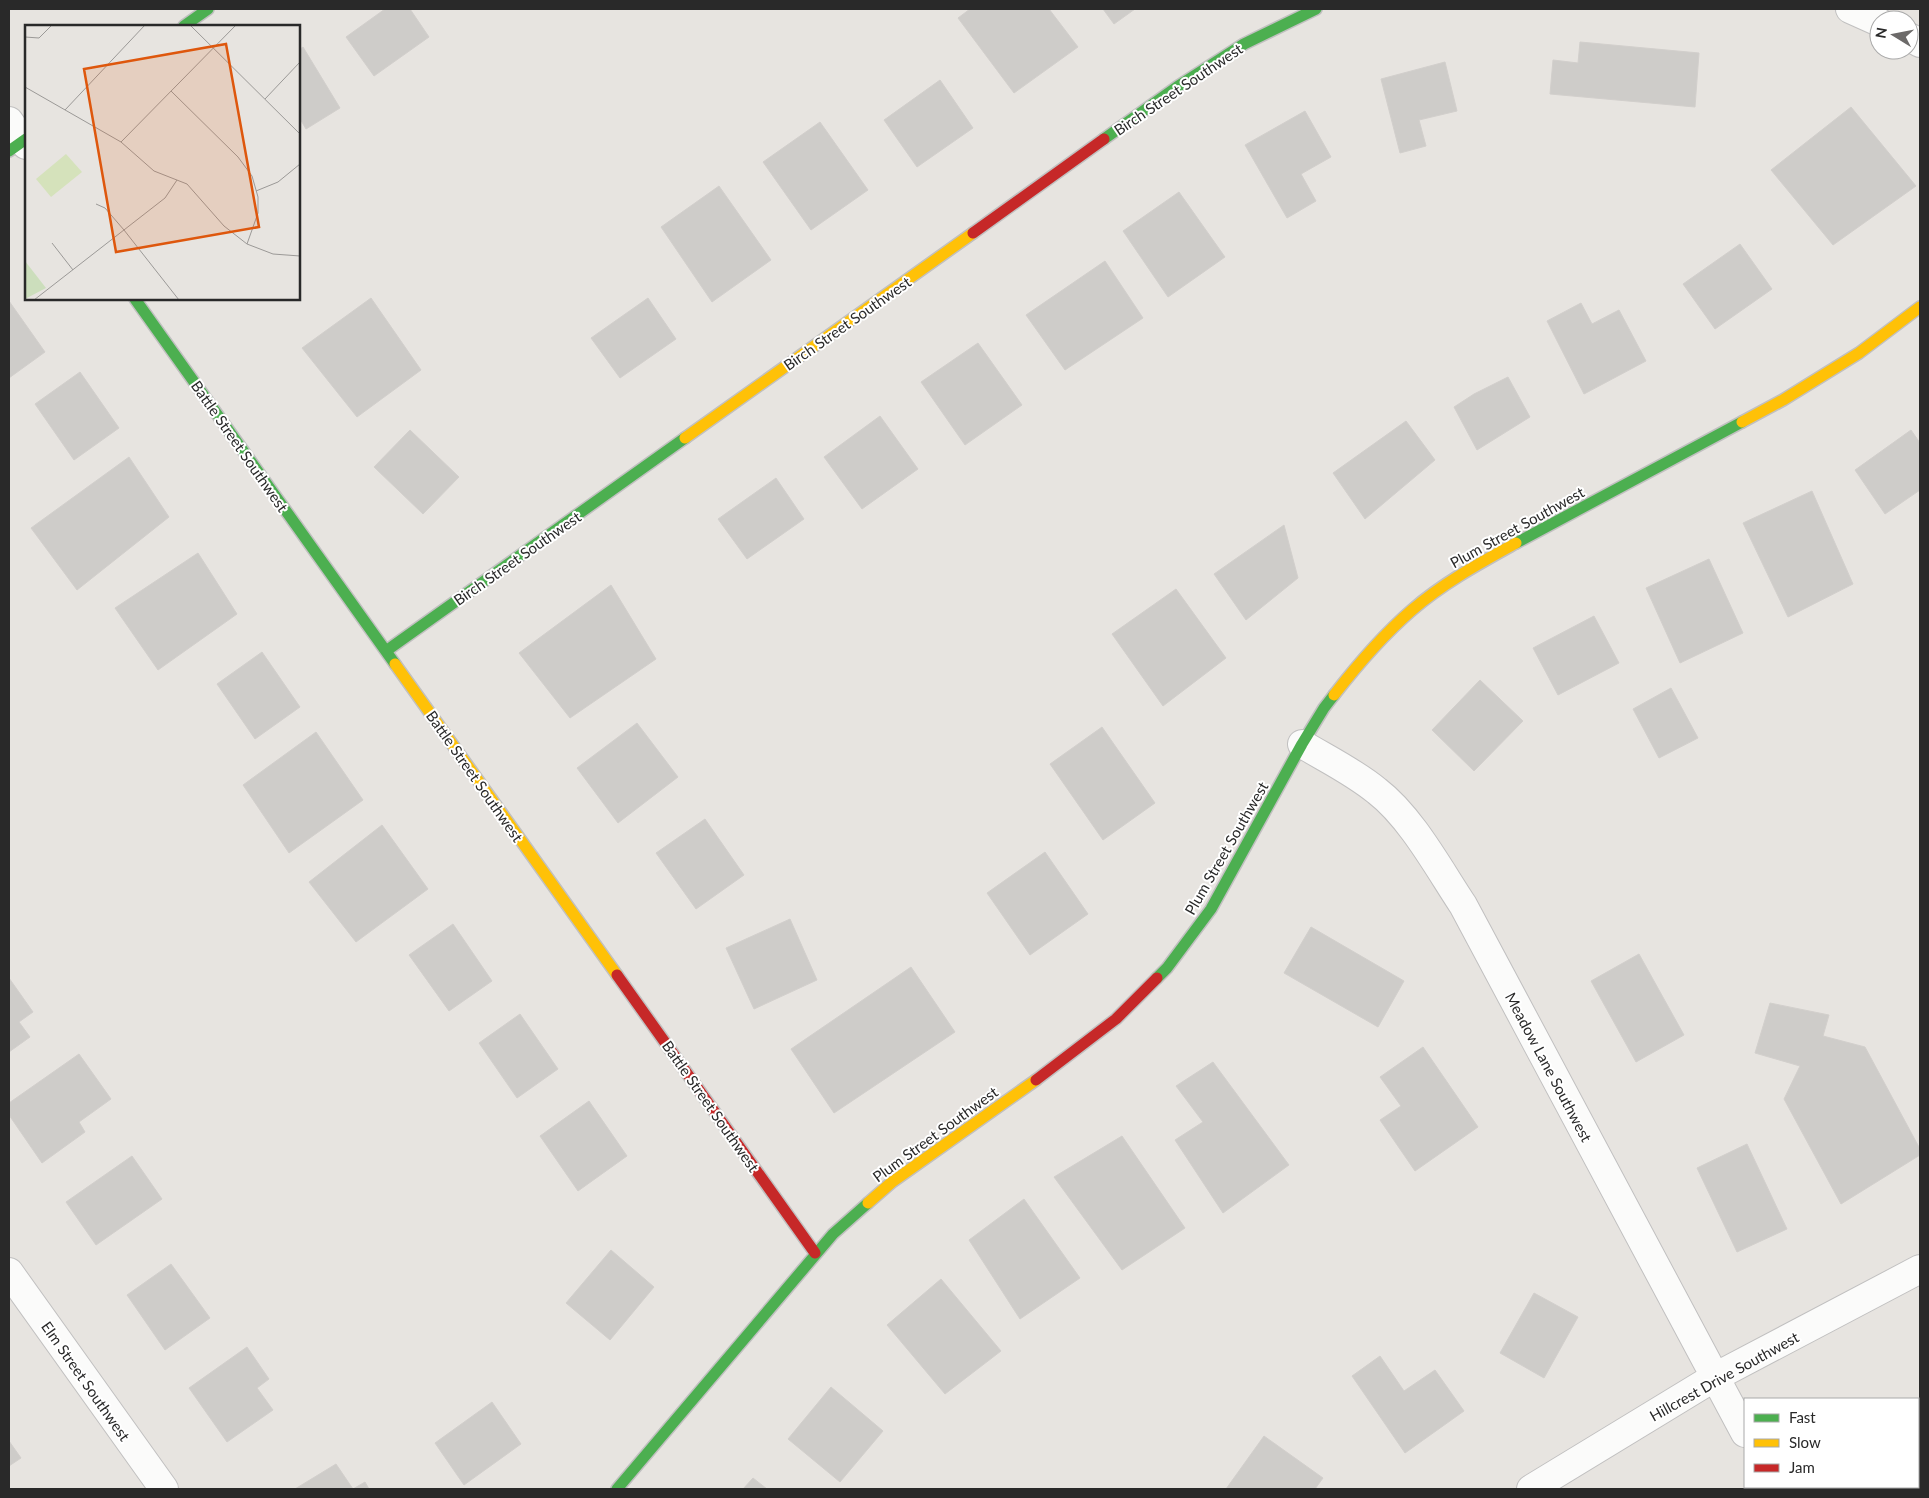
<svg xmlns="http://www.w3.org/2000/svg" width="1929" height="1498" font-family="Lato,sans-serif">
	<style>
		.building { fill: #ceccc9; stroke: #d2cfcc }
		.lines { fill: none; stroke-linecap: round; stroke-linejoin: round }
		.street-casing { stroke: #c1c0c0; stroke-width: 30 }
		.fast-casing { stroke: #c1c0c0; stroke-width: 14 }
		.slow-casing { stroke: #c1c0c0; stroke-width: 14 }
		.jam-casing { stroke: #c1c0c0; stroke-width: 14 }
		.street { stroke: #fbfbfa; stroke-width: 28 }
		.fast { stroke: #4caf50; stroke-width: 11 }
		.slow { stroke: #ffc107; stroke-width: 11 }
		.jam { stroke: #c62828; stroke-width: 11 }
		.labels { text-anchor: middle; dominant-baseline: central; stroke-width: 4; stroke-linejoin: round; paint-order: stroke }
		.street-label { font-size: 15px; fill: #292929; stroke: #fff }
		.inset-road { fill: none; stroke: #9b9997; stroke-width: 1 }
		.view { fill: #de570d; fill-opacity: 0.15; stroke: #de570d; stroke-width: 2.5 }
		.inset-edge { fill: none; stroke: #292929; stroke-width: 2.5 }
	</style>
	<rect width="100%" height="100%" fill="#e7e4e0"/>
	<path class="building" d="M385,9H410L429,37L374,76L346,37Z
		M970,9H1049L1078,47L1014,93L958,18Z
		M1103,9H1135L1114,24Z
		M1580,42L1699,53L1695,107L1550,94L1553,60L1578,63Z
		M303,47L340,108L306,129L299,117V50Z
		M1445,62L1457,111L1419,120L1426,146L1400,153L1381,79Z
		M940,80L973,128L917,167L884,120Z
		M1851,107L1916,186L1833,245L1771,170Z
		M1305,111L1331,157L1301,174L1316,201L1287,218L1245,145Z
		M820,122L868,190L811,230L763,162Z
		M719,186L771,260L712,302L661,227Z
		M1179,192L1225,257L1168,297L1123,231Z
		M1740,244L1772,289L1715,329L1683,284Z
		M1105,261L1143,318L1065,370L1026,315Z
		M371,298L421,370L357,417L302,348Z
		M648,298L676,339L620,378L591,338Z
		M9,301L45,352L9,378Z
		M1581,303L1592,324L1619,310L1646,361L1584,394L1547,321Z
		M978,343L1022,405L965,445L921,382Z
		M80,372L119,428L74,460L35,404Z
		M1508,377L1530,417L1477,450L1454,407L1474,394Z
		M880,416L918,469L862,509L824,457Z
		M1406,421L1435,460L1365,519L1333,473Z
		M410,430L459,477L423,514L374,467Z
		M1911,430L1920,443V490L1885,514L1855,470Z
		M129,457L169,517L77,590L31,528Z
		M776,478L804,519L747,559L718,519Z
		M1812,491L1853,584L1788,617L1743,523Z
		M1284,525L1298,578L1246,620L1214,574Z
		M198,553L237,614L158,670L115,608Z
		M1709,559L1743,633L1680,663L1646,588Z
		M611,585L656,659L570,718L519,653Z
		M1176,589L1226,658L1163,706L1112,634Z
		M1594,616L1619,663L1558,695L1533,648Z
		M262,652L300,707L255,739L217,684Z
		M1480,680L1523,721L1474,771L1432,730Z
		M1671,688L1698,738L1659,758L1633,709Z
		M637,723L678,777L618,823L577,768Z
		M1102,727L1155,803L1103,840L1050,764Z
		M316,732L363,800L289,853L243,785Z
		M705,819L744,875L696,909L656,853Z
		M382,825L428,889L356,942L309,882Z
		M1045,852L1088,914L1030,955L987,893Z
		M790,919L817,980L754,1009L726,948Z
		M453,924L492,981L449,1011L409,955Z
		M1311,927L1404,981L1378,1027L1284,973Z
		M1639,954L1684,1035L1636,1062L1591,981Z
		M911,967L955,1032L834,1113L791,1049Z
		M9,978L33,1012L19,1022L30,1037L9,1052Z
		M1770,1003L1829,1015L1823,1036L1865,1047L1920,1149V1155L1841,1204L1784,1099L1800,1066L1755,1053Z
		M520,1014L558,1069L517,1098L479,1043Z
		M1423,1047L1478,1127L1415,1171L1380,1120L1401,1106L1380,1077Z
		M79,1054L111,1099L79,1122L85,1132L42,1163L9,1115V1103Z
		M1213,1062L1289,1165L1223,1213L1175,1140L1203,1122L1176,1086Z
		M589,1101L627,1156L578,1191L540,1136Z
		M1122,1136L1185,1228L1122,1270L1054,1177Z
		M1747,1144L1787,1229L1737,1252L1697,1168Z
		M132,1156L162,1199L96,1245L66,1202Z
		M1024,1199L1080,1278L1020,1319L969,1240Z
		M611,1250L654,1287L610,1340L566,1303Z
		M171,1264L210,1318L165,1350L127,1295Z
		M941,1279L1001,1351L945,1394L887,1325Z
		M1534,1293L1578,1317L1544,1378L1500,1353Z
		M247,1347L269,1379L257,1388L273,1410L227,1442L189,1388Z
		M1380,1356L1404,1391L1435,1370L1464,1411L1405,1453L1352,1376Z
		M831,1387L883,1431L840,1482L788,1439Z
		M492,1402L521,1444L464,1485L435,1443Z
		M1264,1436L1323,1478L1315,1489H1226Z
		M9,1441L21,1458L9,1466Z
		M1918,1450L1920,1453V1489H1861L1859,1487H1918Z
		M336,1464L353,1489L365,1482L369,1489H295Z
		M753,1478L767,1489H743Z"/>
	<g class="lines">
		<g class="street-casing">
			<path id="street" d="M1850,9L1879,22
				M1909,37L1920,43
				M9,121L26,145
				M1302,744C1327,759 1354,772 1377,791C1411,817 1439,869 1463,905L1745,1433
				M9,1272L164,1489
				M1774,1487L1776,1489
				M1531,1489L1715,1377L1920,1269"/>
		</g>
		<g class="fast-casing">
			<path id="fast" d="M184,26L208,9
				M1104,139L1177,87L1244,44L1316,9
				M9,151L26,139
				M135,299L395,664
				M1516,543L1742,422
				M386,651L685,438
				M1157,978L1167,968L1211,909L1302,744L1324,708L1334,695
				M617,1489L833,1234L868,1203"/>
		</g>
		<g class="slow-casing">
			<path id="slow" d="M1742,422L1783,400L1859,353L1920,307
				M685,438L973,233
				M395,664L617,975
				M1334,695C1358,664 1383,635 1412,610C1443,583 1480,563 1516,543
				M868,1203L892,1182L1036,1080"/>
		</g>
		<g class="jam-casing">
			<path id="jam" d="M973,233L1104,139
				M617,975L815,1253
				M1036,1080L1116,1019L1157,978"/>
		</g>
		<use href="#street" class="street"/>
		<use href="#fast" class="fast"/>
		<use href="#slow" class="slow"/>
		<use href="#jam" class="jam"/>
	</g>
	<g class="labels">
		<g class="street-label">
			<text transform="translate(1178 89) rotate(-34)">Birch Street Southwest</text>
			<text transform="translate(847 323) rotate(-35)">Birch Street Southwest</text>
			<text transform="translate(240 446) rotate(55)">Battle Street Southwest</text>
			<text transform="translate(1517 527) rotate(-29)">Plum Street Southwest</text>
			<text transform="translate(517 558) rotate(-35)">Birch Street Southwest</text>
			<text transform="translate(475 776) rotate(55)">Battle Street Southwest</text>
			<text transform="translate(1226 848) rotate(-60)">Plum Street Southwest</text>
			<text transform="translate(1549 1067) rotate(62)">Meadow Lane Southwest</text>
			<text transform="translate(711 1106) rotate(55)">Battle Street Southwest</text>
			<text transform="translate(935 1134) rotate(-36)">Plum Street Southwest</text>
			<text transform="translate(1724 1376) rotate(-29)">Hillcrest Drive Southwest</text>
			<text transform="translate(86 1381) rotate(55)">Elm Street Southwest</text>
		</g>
	</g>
	<g transform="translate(25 25)">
		<rect width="275" height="275" fill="#e7e4e0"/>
		<path d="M0,236L21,263L0,274Z" fill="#ccdebc"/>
		<path d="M41,129L57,147L26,172L11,154Z" fill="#d5e2bb"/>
		<path class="inset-road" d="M165,0L275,109M0,12L14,13L27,0M0,62L96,117L129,146L162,159L199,201L222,219L248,229L275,231M146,66L213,132L227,151L233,172V188L222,219M240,74L275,37M40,85L120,0M96,117L211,0M231,166L253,157L275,139M71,179L80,183L99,205L154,275M27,218L48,245M9,275L140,173L152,155"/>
		<path class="view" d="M201,19L234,202L91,227L59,44Z"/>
		<rect width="275" height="275" class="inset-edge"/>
	</g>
	<rect width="1929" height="1498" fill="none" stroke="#292929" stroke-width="20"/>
	<rect x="1744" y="1398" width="175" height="90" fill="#ffffff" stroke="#a9a9a9"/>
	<rect x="1754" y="1414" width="25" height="8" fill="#4caf50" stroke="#a9a9a9"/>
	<text x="1789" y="1423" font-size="15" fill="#292929">Fast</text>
	<rect x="1754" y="1439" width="25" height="8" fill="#ffc107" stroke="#a9a9a9"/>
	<text x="1789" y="1448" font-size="15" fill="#292929">Slow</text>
	<rect x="1754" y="1464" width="25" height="8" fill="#c62828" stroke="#a9a9a9"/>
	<text x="1789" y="1473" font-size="15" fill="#292929">Jam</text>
	<g transform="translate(1894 35) rotate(280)"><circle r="24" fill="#ffffff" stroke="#a9a9a9"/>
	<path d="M0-4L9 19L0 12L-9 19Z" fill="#6c6a69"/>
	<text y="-8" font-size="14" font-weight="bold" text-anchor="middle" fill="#292929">N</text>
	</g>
</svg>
